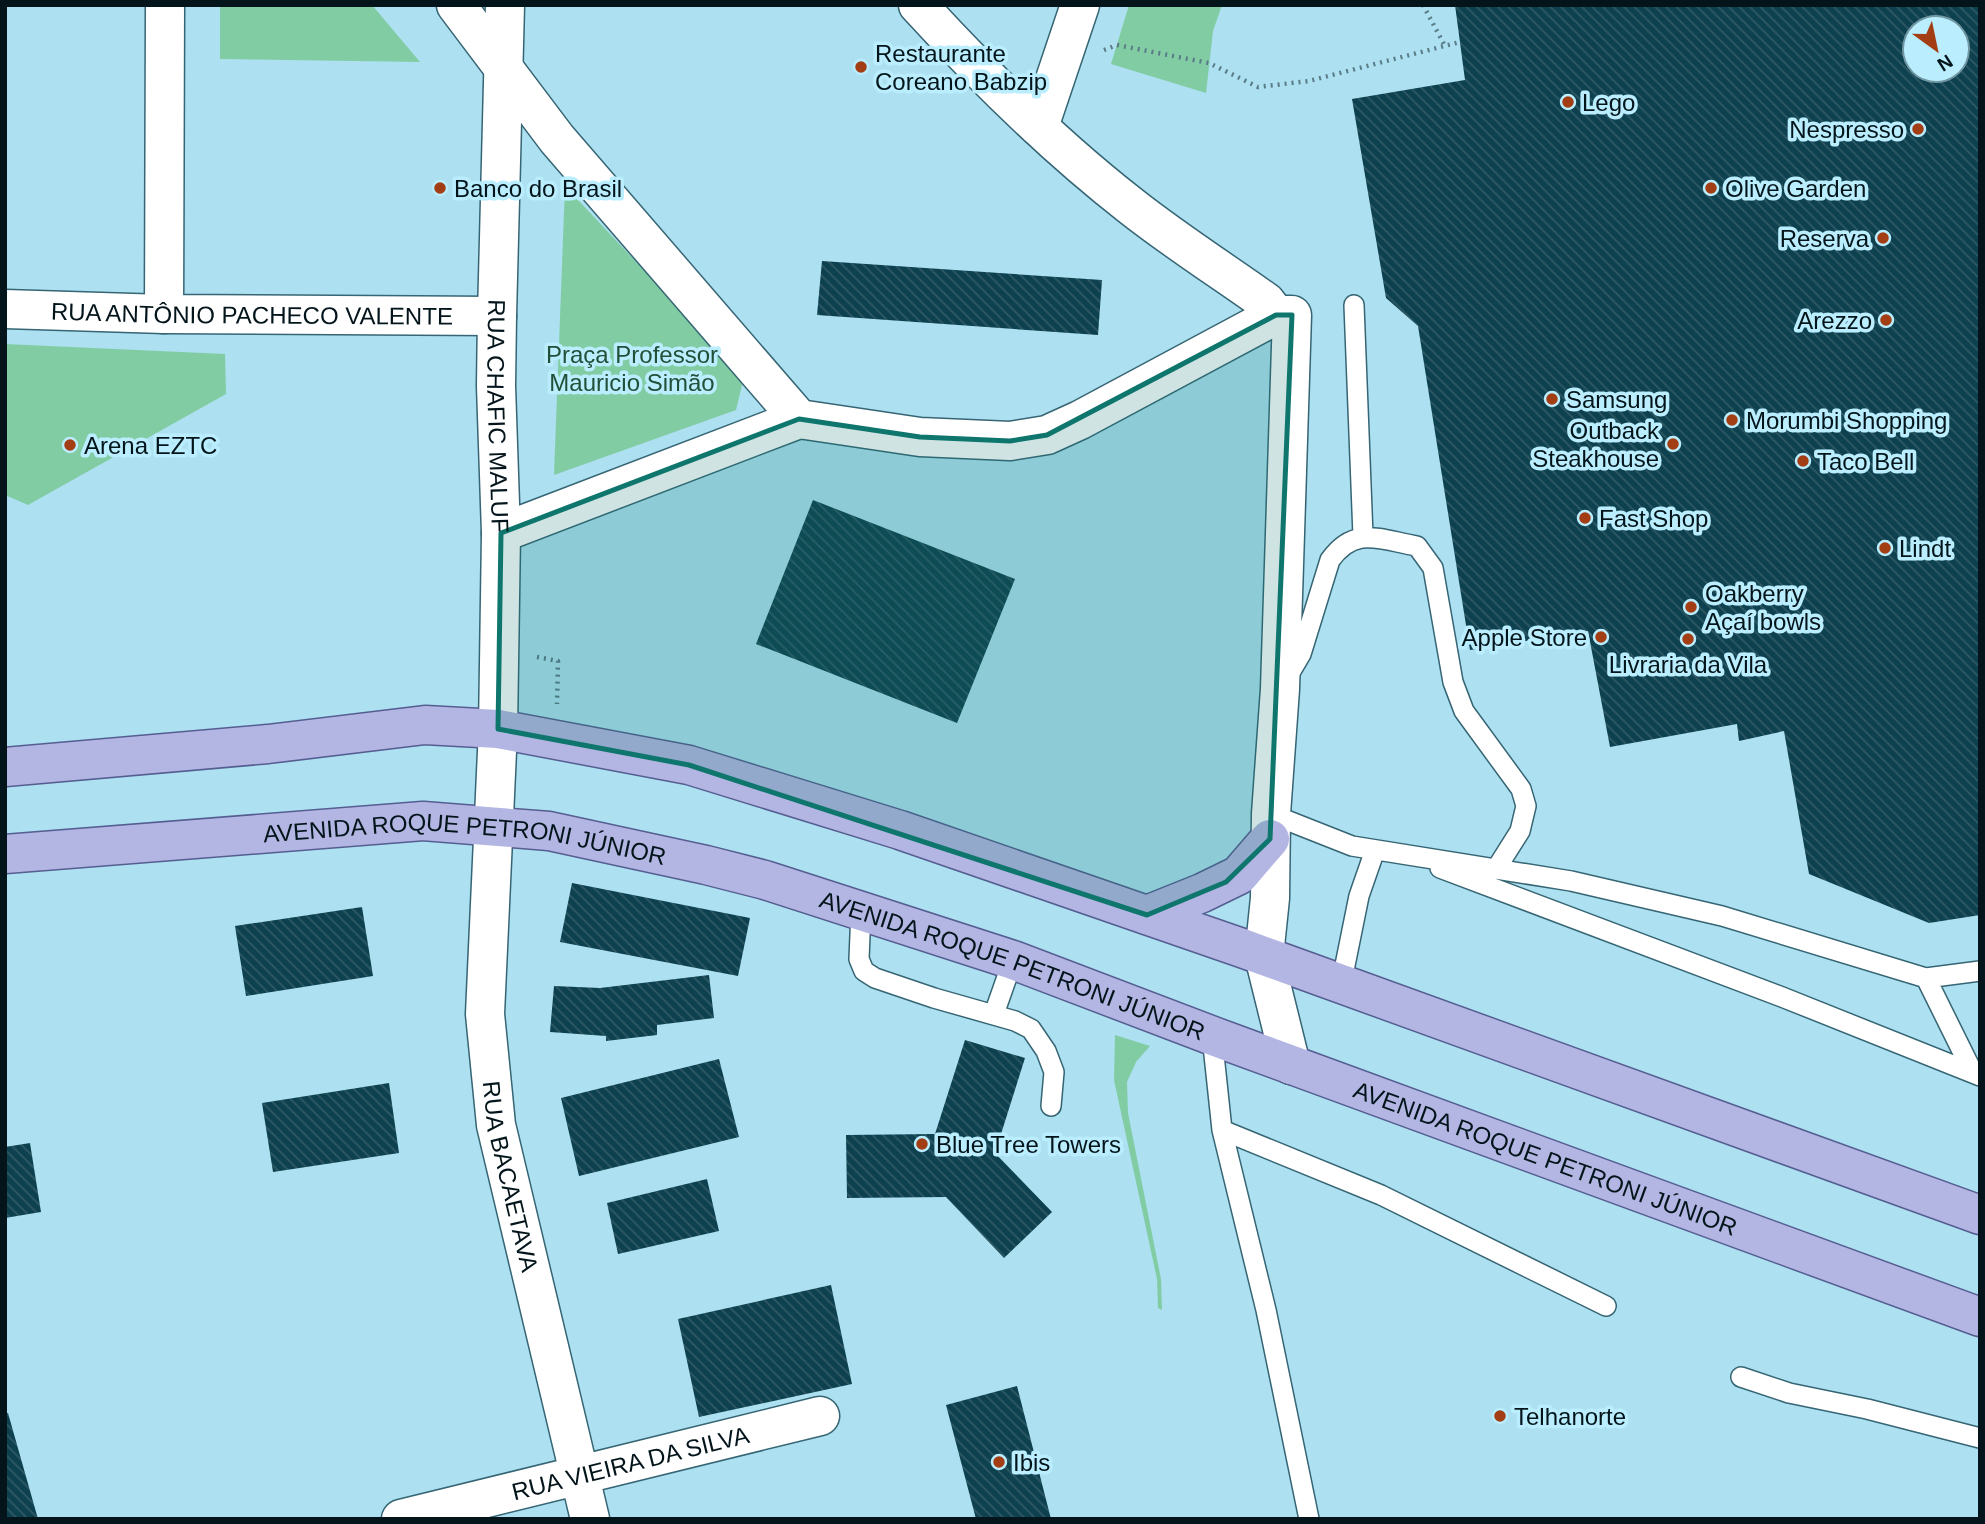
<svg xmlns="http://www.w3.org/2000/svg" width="1985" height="1524" font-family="Helvetica,sans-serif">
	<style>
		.green { fill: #82cca4 }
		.building { fill: url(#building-back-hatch); fill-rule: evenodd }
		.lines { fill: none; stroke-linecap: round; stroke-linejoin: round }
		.service-casing { stroke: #366574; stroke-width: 22 }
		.minor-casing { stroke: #366574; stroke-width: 41 }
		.primary-casing { stroke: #555e91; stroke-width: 41 }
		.path { stroke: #597c87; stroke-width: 4.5; stroke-dasharray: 2 5; stroke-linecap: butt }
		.service { stroke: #fff; stroke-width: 19 }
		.minor { stroke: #fff; stroke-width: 38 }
		.primary { stroke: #b3b6e3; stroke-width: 38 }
		.marked { fill: #0f766e; fill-opacity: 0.2; stroke: #0f766e; stroke-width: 5; stroke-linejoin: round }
		.poi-dot { fill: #a33d14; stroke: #baedfd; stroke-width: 2.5 }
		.labels { text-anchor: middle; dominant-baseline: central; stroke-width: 7; stroke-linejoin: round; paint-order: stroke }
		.poi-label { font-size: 24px; fill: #03151b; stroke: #baedfd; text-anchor: start }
		.street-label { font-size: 24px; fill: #03151b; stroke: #baedfd }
		.park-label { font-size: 24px; fill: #214f38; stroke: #baedfd }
	</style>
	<defs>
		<pattern id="building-back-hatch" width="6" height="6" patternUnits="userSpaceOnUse" patternTransform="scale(1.75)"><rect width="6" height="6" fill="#0e414f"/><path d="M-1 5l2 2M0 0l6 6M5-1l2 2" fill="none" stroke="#2f5965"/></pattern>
	</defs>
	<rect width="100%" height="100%" fill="#ade0f0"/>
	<path class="green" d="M220,5H372L420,62L220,59Z
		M1129,5H1222L1213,31L1206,93L1111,64Z
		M565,186L744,377L736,410L554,475Z
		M5,344L225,354L226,394L28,505L5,495Z
		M1115,1035L1150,1046L1136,1062L1127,1082L1128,1113L1161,1279L1162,1310L1158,1308L1157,1279L1114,1080Z"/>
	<path class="building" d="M1455,5H1980V915L1929,923L1809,874L1784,731L1739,741L1737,724L1610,747L1588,631L1470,650L1418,326L1386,298L1352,99L1465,80ZM1915,28H1957V70H1915Z
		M822,261L1102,280L1098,335L817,315Z
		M813,500L1015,579L957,723L756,644Z
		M572,883L750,918L738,976L560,942Z
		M362,907L373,976L246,996L235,926Z
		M709,975L714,1018L657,1025V1035L606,1041V1036L550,1032L554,986L600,988Z
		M965,1040L1025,1058L995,1153L1052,1212L1004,1258L946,1197L847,1198L846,1135L935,1134Z
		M719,1059L739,1137L579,1176L561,1098Z
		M389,1083L399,1153L273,1172L262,1103Z
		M30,1143L41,1212L5,1218V1147Z
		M707,1179L719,1231L618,1254L607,1203Z
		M831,1285L852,1384L699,1417L678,1319Z
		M1017,1386L1051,1519H976L946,1405Z
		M8,1413L38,1519H5V1414Z"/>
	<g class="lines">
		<g class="service-casing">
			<path id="service" d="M1354,305L1363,536
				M1288,676L1301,654L1330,560C1355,525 1381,540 1417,546L1433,568L1453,682L1464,711L1521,789L1526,806L1520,831L1496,869
				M1271,814L1352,846L1571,881L1722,916L1926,978L1980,971
				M1440,868L1782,997L1980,1076
				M861,911L859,959L864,971L875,978L934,998L1015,1021L1031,1029L1046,1051L1054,1072L1051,1106
				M1926,978L1973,1073
				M1341,985L1359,896L1375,850
				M994,1014L1013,960
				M1212,1036L1222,1130L1266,1310L1309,1519
				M1222,1130L1381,1195L1606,1306
				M1741,1377L1789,1393L1867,1409L1980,1438"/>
		</g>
		<g class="minor-casing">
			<g id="minor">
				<path d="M456,5L557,139L799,419L920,437L1010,441L1047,435L1080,420L1276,315H1292L1280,689L1271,814L1270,898L1264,956L1291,1065"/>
				<path id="s1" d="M505,5L497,316L496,386L501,533L498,729L485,1014L496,1125L590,1519"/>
				<path d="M918,5C984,77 1054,146 1131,206C1174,240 1221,270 1266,302L1276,315"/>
				<path d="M1039,127L1080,5"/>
				<path id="s2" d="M5,309L164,314L497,316"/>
				<path d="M164,314L165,5"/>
				<path d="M501,533L799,419"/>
				<path id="s3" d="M401,1519L820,1416"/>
			</g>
		</g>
		<g class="primary-casing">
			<g id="primary">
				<path d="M5,767L268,744L425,725L498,729L689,765L900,830L1242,948L1980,1215"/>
				<path id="s4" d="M5,854L423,821L549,831L706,865L765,880L1013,960L1221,1039L1980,1317"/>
				<path d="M1147,915L1202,893L1239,875L1270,839"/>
			</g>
		</g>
		<path class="path" d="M1423,5L1445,46
			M1104,50L1117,45L1209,63L1258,87L1309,81L1460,42
			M537,657L558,661L557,704"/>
		<use href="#service" class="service"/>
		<use href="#minor" class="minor"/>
		<use href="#primary" class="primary"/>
	</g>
	<path class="marked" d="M1276,315H1292L1270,839L1226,882L1147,915L689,765L498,729L501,533L799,419L920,437L1010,441L1047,435Z"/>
	<g class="poi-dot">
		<circle cx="861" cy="67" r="7"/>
		<circle cx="1568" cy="102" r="7"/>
		<circle cx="1918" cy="129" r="7"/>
		<circle cx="440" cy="188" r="7"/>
		<circle cx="1711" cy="188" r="7"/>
		<circle cx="1883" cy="238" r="7"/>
		<circle cx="1886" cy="320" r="7"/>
		<circle cx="1552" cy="399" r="7"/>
		<circle cx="1732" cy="420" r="7"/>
		<circle cx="1673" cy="444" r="7"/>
		<circle cx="70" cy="445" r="7"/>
		<circle cx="1803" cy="461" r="7"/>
		<circle cx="1585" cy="518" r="7"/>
		<circle cx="1885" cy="548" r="7"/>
		<circle cx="1691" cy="607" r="7"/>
		<circle cx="1601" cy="637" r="7"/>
		<circle cx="1688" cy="639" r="7"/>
		<circle cx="922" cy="1144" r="7"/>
		<circle cx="1500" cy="1416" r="7"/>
		<circle cx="999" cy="1462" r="7"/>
	</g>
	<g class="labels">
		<g class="poi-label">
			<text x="875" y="53">Restaurante<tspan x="875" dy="28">Coreano Babzip</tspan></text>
			<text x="1582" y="102">Lego</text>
			<text x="1904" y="129" text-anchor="end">Nespresso</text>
			<text x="454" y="188">Banco do Brasil</text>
			<text x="1725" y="188">Olive Garden</text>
			<text x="1869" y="238" text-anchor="end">Reserva</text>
			<text x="1872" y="320" text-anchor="end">Arezzo</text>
			<text x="1566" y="399">Samsung</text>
			<text x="1746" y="420">Morumbi Shopping</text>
			<text x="1659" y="430" text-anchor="end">Outback<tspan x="1659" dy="28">Steakhouse</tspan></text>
			<text x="84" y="445">Arena EZTC</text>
			<text x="1817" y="461">Taco Bell</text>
			<text x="1599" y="518">Fast Shop</text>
			<text x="1899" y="548">Lindt</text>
			<text x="1705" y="593">Oakberry<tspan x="1705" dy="28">Açaí bowls</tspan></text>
			<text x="1587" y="637" text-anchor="end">Apple Store</text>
			<text x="1688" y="664" text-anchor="middle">Livraria da Vila</text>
			<text x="936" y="1144">Blue Tree Towers</text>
			<text x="1514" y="1416">Telhanorte</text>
			<text x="1013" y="1462">Ibis</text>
		</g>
		<g class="street-label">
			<text stroke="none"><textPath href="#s2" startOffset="247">RUA ANTÔNIO PACHECO VALENTE</textPath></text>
			<text stroke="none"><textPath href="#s1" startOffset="411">RUA CHAFIC MALUF</textPath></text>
			<text stroke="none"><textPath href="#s4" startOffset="462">AVENIDA ROQUE PETRONI JÚNIOR</textPath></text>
			<text stroke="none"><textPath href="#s4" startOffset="1029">AVENIDA ROQUE PETRONI JÚNIOR</textPath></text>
			<text stroke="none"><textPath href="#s4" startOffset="1596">AVENIDA ROQUE PETRONI JÚNIOR</textPath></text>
			<text stroke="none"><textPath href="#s1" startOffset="1174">RUA BACAETAVA</textPath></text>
			<text stroke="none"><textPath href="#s3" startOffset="236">RUA VIEIRA DA SILVA</textPath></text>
		</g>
		<g class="park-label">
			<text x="632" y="354">Praça Professor<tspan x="632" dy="28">Mauricio Simão</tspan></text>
		</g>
	</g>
	<rect width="1985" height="1524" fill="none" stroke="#03151b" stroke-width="14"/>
	<g transform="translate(1936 49) rotate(147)"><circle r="33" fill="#baedfd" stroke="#7197a3" stroke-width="2"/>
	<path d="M0-5L12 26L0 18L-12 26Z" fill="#a33d14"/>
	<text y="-10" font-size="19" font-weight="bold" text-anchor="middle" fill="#03151b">N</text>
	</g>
</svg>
